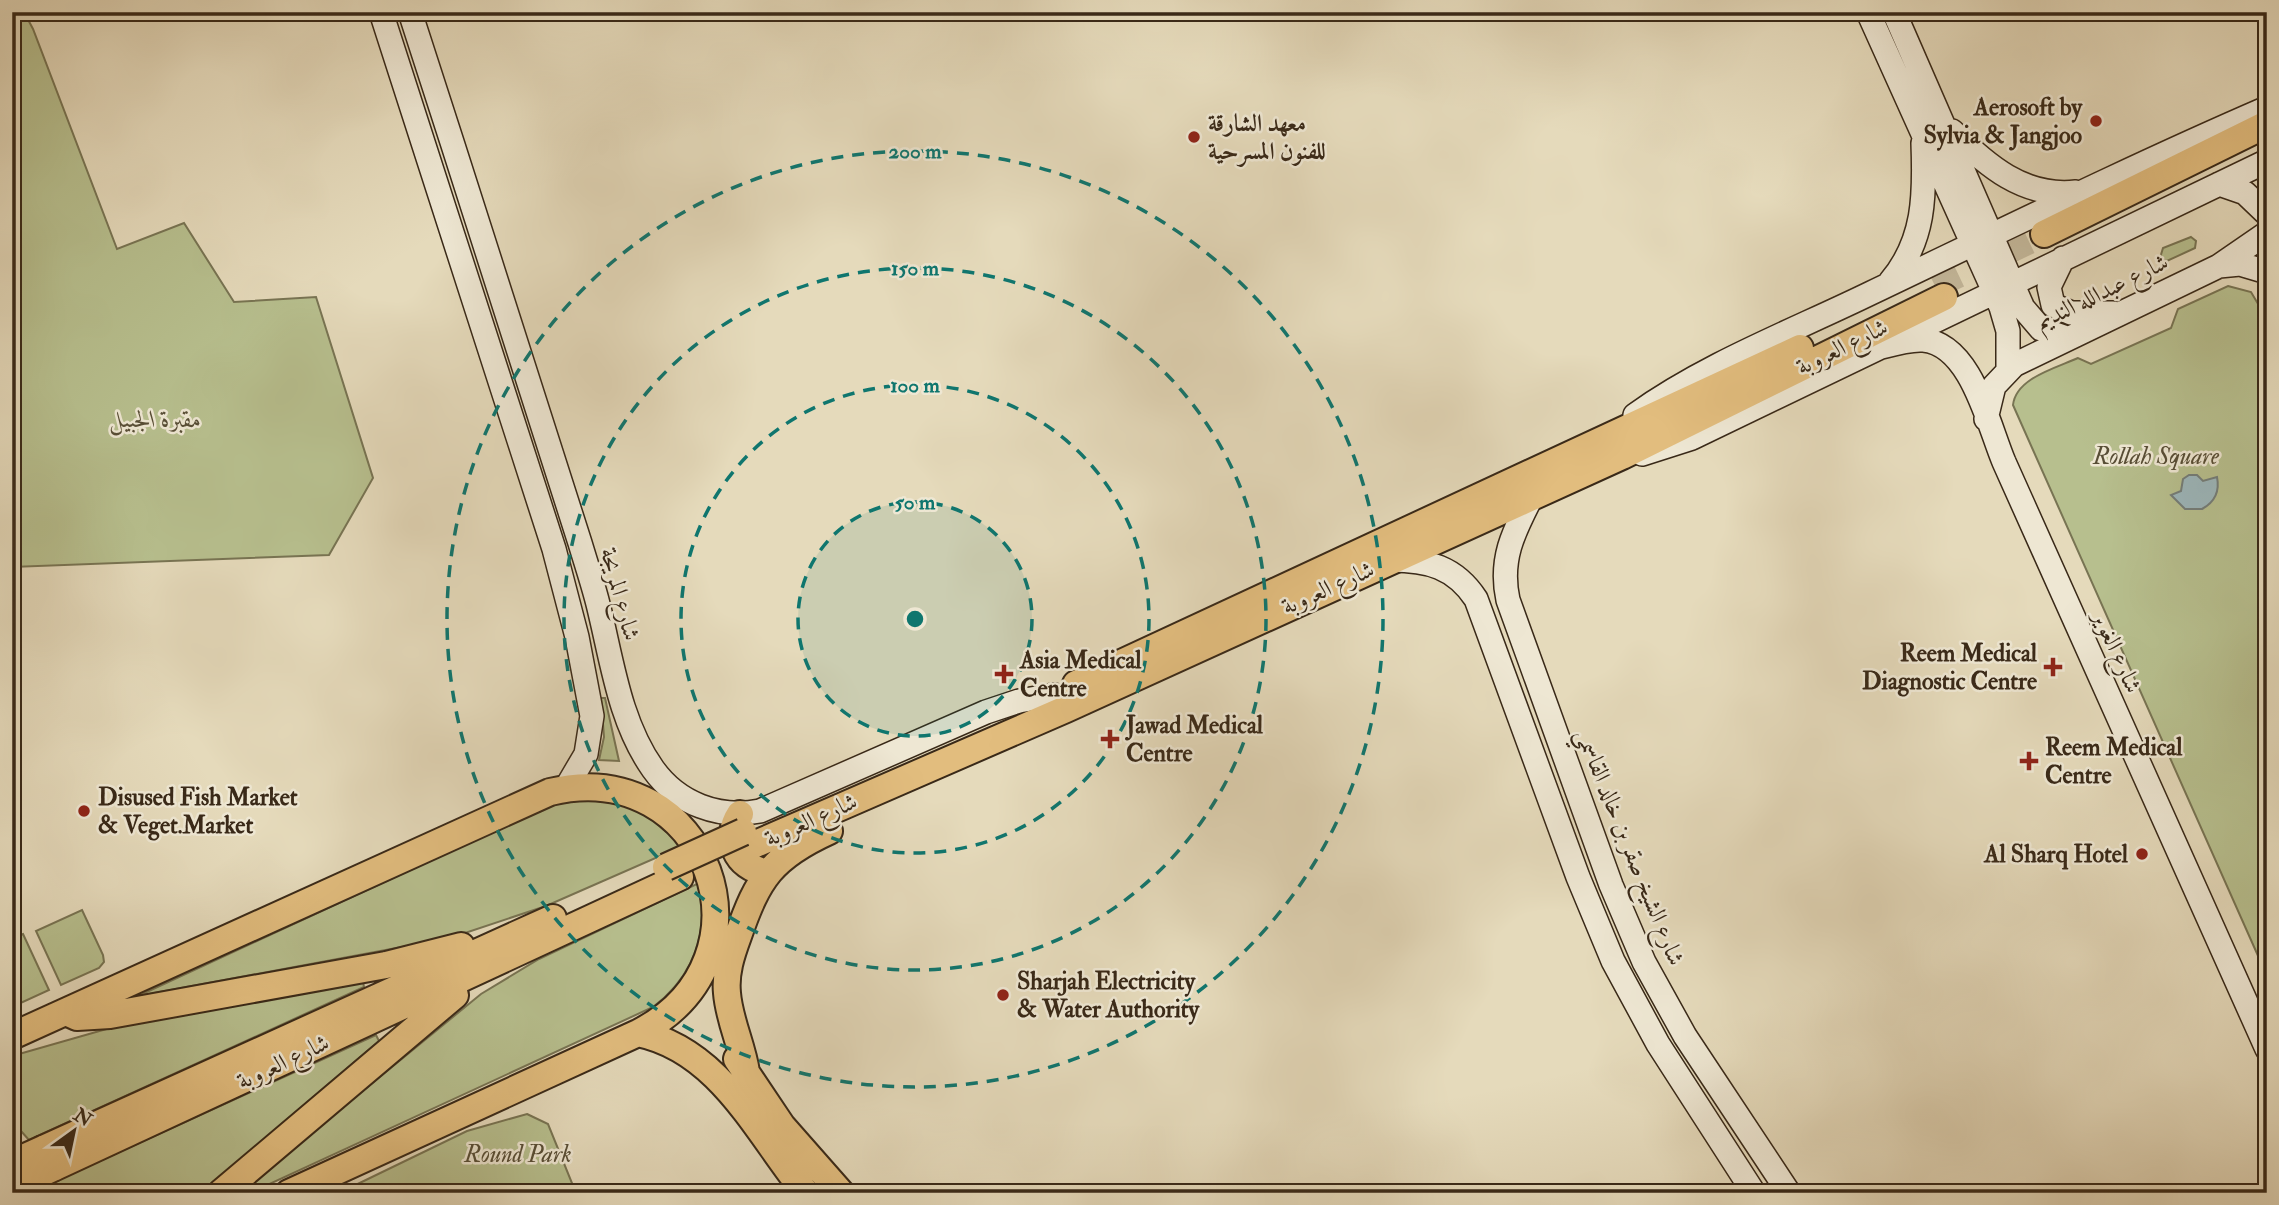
<svg xmlns="http://www.w3.org/2000/svg" width="2279" height="1205" font-family="'IM FELL Double Pica',Amiri,serif">
	<style>
		.green { fill: #b7bf8e; stroke: #787453; stroke-width: 2 }
		.water { fill: #9cb7bc; stroke: #747e7a; stroke-width: 2 }
		.lines { fill: none; stroke-linecap: round; stroke-linejoin: round }
		.primary-tunnel { stroke: #c3b79a; stroke-width: 26; stroke-dasharray: 26 13; stroke-linecap: butt }
		.secondary-casing { stroke: #392918; stroke-width: 26 }
		.primary-casing { stroke: #392918; stroke-width: 30 }
		.secondary { stroke: #eee7d3; stroke-width: 23 }
		.primary { stroke: #e2bd7e; stroke-width: 26 }
		.primary-bridge-casing { stroke: #392918; stroke-width: 30; stroke-linecap: butt }
		.primary-bridge { stroke: #e2bd7e; stroke-width: 26 }
		.ring { fill: none; stroke: #0f766e; stroke-width: 3.5; stroke-dasharray: 12 9 }
		.poi-dot { fill: #8f2418; stroke: #eee7d3; stroke-width: 2.5 }
		.labels { text-anchor: middle; dominant-baseline: central; stroke-width: 5; stroke-linejoin: round; paint-order: stroke }
		.poi-label { font-size: 24px; font-weight: bold; fill: #392918; stroke: #eee7d3; text-anchor: start }
		.street-label { font-size: 24px; fill: #392918; stroke: #eee7d3 }
		.park-label { font-size: 24px; font-style: italic; fill: #584e36; stroke: #eee7d3 }
		.centre { fill: #0f766e; stroke: #eee7d3; stroke-width: 3.5 }
		.ring-label { font-size: 21px; text-anchor: middle; font-weight: bold; fill: #0f766e; stroke: #eee7d3; stroke-width: 5; stroke-linejoin: round; paint-order: stroke }
	</style>
	<rect width="100%" height="100%" fill="#e5dabb"/>
	<filter id="stains"><feTurbulence type="fractalNoise" baseFrequency=".00286" numOctaves="4"/><feColorMatrix values="0 0 0 0 .2 0 0 0 0 .09 0 0 0 0 .02 0 0 0 .5 -.17"/></filter>
	<radialGradient id="worn" r=".72"><stop offset=".6" stop-color="#630" stop-opacity="0"/><stop offset="1" stop-color="#630" stop-opacity=".3"/></radialGradient>
	<path class="green" d="M12,12H24L33,29L117,249L184,223L234,302L316,297L373,478L329,555L12,567Z
		M2191,237L2196,241L2195,248L2167,261L2160,258L2163,248Z
		M2228,286L2251,292L2267,319V976L2013,405C2016,378 2056,368 2078,358L2091,364L2171,328L2178,309Z
		M601,698H605L619,761L599,760L604,737Z
		M595,798L638,808L683,846L546,906L450,938L138,996L551,805Z
		M701,882C708,932 694,976 653,1007L250,1193H238L481,994L539,959Z
		M82,910L103,955L104,962L99,968L61,985L36,931Z
		M23,934L49,990L12,1007V938Z
		M363,982L364,987L29,1140L12,1121V1056L117,1026Z
		M376,1035L379,1041L201,1193H51L49,1184Z
		M527,1114L548,1124L576,1193H339L467,1131Z"/>
	<path class="water" d="M2189,475H2197L2203,481L2217,477C2220,492 2215,502 2202,509H2185L2171,495L2181,491L2183,479Z"/>
	<g class="lines">
		<path class="primary-tunnel" d="M1935,286L2044,234"/>
		<g class="secondary-casing">
			<path id="secondary" d="M381,12L554,549L577,637L592,716L586,754L566,788
				M410,12C467,189 525,366 580,543C586,563 593,584 598,604C612,660 619,721 653,769C678,804 719,819 760,811L986,712L1019,701L1054,695
				M1868,12L2001,307L2008,331V369
				M1894,12L2023,308L2041,329L2067,338
				M1952,131C1986,165 2024,198 2076,192
				M2219,184L2245,193L2267,214
				M2063,258L2049,287L2053,305L2071,313H2113
				M2219,266L2240,264L2267,272
				M1890,282C1925,241 1925,195 1923,143
				M1874,349C1890,345 1907,339 1923,340C1971,344 1988,424 2004,462L2267,1049
				M1635,415C1706,364 1793,331 1871,293C2003,230 2133,166 2267,108
				M1986,419L1994,386L2014,365L2219,266L2267,233
				M1642,454L1692,438L2267,161
				M1532,496C1514,531 1499,559 1508,600L1611,885L1644,962L1685,1036L1789,1193
				M1391,560C1428,560 1455,567 1476,599L1578,877L1613,961L1658,1044L1754,1193"/>
		</g>
		<g class="primary-casing">
			<path id="primary" d="M2044,234L2267,124
				M1076,684L1800,348
				M740,814C724,838 736,868 766,872
				M751,846L1066,709L1622,456L1944,297
				M66,1012L77,1017L110,1015L386,965L461,946
				M638,1033C720,1050 757,1133 806,1193
				M12,1036L550,792C707,754 783,959 638,1033L289,1193
				M737,1059L782,1126L841,1193
				M746,1072C742,1045 729,1020 727,993C725,973 731,955 738,936C758,878 772,857 829,831
				M43,1149L553,918
				M53,1168L680,877
				M221,1193L455,995"/>
		</g>
		<use href="#secondary" class="secondary"/>
		<use href="#primary" class="primary"/>
		<g class="primary-bridge-casing">
			<path id="primary-bridge" d="M666,867L743,832
				M12,1163L43,1149
				M12,1187L53,1168"/>
		</g>
		<use href="#primary-bridge" class="primary-bridge"/>
	</g>
	<circle cx="915" cy="619" r="117" fill="#0f766e" fill-opacity=".12"/>
	<g class="ring">
		<circle cx="915" cy="619" r="117"/>
		<circle cx="915" cy="619" r="234"/>
		<circle cx="915" cy="619" r="351"/>
		<circle cx="915" cy="619" r="468"/>
	</g>
	<g class="poi-dot">
		<circle cx="2096" cy="121" r="7"/>
		<circle cx="1194" cy="137" r="7"/>
		<path d="M2049.5 656.5h7v7h7v7h-7v7h-7v-7h-7v-7h7z"/>
		<path d="M1000.5 663.5h7v7h7v7h-7v7h-7v-7h-7v-7h7z"/>
		<path d="M1106.5 728.5h7v7h7v7h-7v7h-7v-7h-7v-7h7z"/>
		<path d="M2025.5 750.5h7v7h7v7h-7v7h-7v-7h-7v-7h7z"/>
		<circle cx="84" cy="811" r="7"/>
		<circle cx="2142" cy="854" r="7"/>
		<circle cx="1003" cy="995" r="7"/>
	</g>
	<g class="labels">
		<g class="poi-label">
			<text x="2082" y="107" text-anchor="end">Aerosoft by<tspan x="2082" dy="28">Sylvia &amp; Jangjoo</tspan></text>
			<text x="1208" y="123">معهد الشارقة<tspan x="1208" dy="28">للفنون المسرحية</tspan></text>
			<text x="2037" y="653" text-anchor="end">Reem Medical<tspan x="2037" dy="28">Diagnostic Centre</tspan></text>
			<text x="1020" y="660">Asia Medical<tspan x="1020" dy="28">Centre</tspan></text>
			<text x="1126" y="725">Jawad Medical<tspan x="1126" dy="28">Centre</tspan></text>
			<text x="2045" y="747">Reem Medical<tspan x="2045" dy="28">Centre</tspan></text>
			<text x="98" y="797">Disused Fish Market<tspan x="98" dy="28">&amp; Veget.Market</tspan></text>
			<text x="2128" y="854" text-anchor="end">Al Sharq Hotel</text>
			<text x="1017" y="981">Sharjah Electricity<tspan x="1017" dy="28">&amp; Water Authority</tspan></text>
		</g>
		<g class="street-label">
			<text transform="translate(2102 292) rotate(-26)">شارع عبدالله النديم</text>
			<text transform="translate(1842 347) rotate(-26)">شارع العروبة</text>
			<text transform="translate(1328 588) rotate(-24)">شارع العروبة</text>
			<text transform="translate(620 594) rotate(75)">شارع المريجة</text>
			<text transform="translate(2117 652) rotate(66)">شارع الغوير</text>
			<text transform="translate(811 820) rotate(-24)">شارع العروبة</text>
			<text transform="translate(1630 847) rotate(68)">شارع الشيخ صقر بن خالد القاسمي</text>
			<text transform="translate(283 1062) rotate(-25)">شارع العروبة</text>
		</g>
		<g class="park-label">
			<text x="155" y="419">مقبرة الجبيل</text>
			<text x="2156" y="456">Rollah Square</text>
			<text x="518" y="1154">Round Park</text>
		</g>
	</g>
	<circle cx="915" cy="619" r="10" class="centre"/>
	<g class="ring-label">
		<text x="915" y="158">200 m</text>
		<text x="915" y="275">150 m</text>
		<text x="915" y="392">100 m</text>
		<text x="915" y="509">50 m</text>
	</g>
	<rect width="2279" height="1205" fill="none" stroke="#e5dabb" stroke-width="42"/>
	<rect x="14" y="14" width="2251" height="1177" fill="none" stroke="#392918" stroke-width="3.5"/>
	<rect x="21" y="21" width="2237" height="1163" fill="none" stroke="#392918" stroke-width="2"/>
	<g transform="translate(74 1131) rotate(33)" stroke="#eee7d3" stroke-width="5" paint-order="stroke">
	<path d="M0-5L12 26L0 18L-12 26Z" fill="#392918"/>
	<text y="-10" font-size="19" font-weight="bold" text-anchor="middle" fill="#392918">N</text>
	</g>
	<rect width="100%" height="100%" filter="url(#stains)"/>
	<rect width="100%" height="100%" fill="url(#worn)"/>
</svg>
